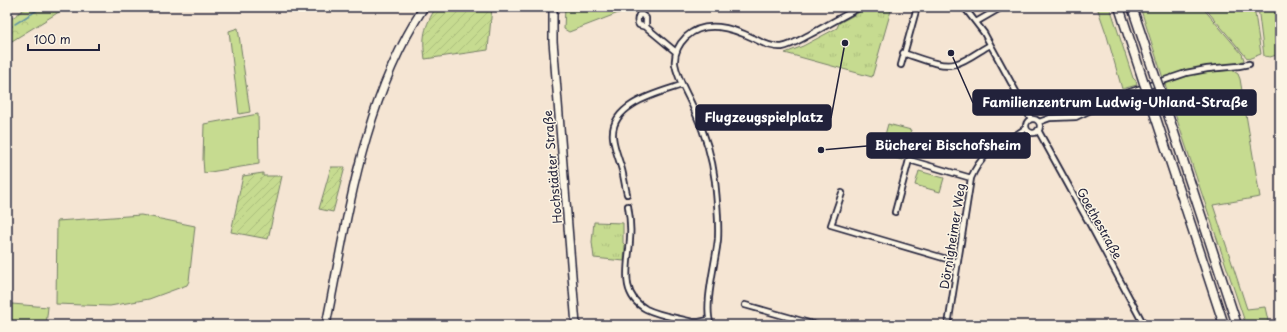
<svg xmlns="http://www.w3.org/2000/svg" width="1287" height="332" font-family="'Playpen Sans',sans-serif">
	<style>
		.grass { fill: #c6db90; stroke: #747e66 }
		.forest { fill: url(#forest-crowns); stroke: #747e66 }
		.park { fill: url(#park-tufts); stroke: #747e66 }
		.garden { fill: url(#garden-furrows); stroke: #747e66 }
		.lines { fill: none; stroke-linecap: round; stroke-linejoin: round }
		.stream { stroke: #6394a2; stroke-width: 1.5 }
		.street-casing { stroke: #22223b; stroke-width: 8 }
		.secondary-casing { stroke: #22223b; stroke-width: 10 }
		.highway-casing { stroke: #22223b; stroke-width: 11 }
		.street { stroke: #fcf5e5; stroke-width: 4.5 }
		.secondary { stroke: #fcf5e5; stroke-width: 7 }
		.highway { stroke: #fcf5e5; stroke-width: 8 }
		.highway-bridge-casing { stroke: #22223b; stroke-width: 11; stroke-linecap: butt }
		.highway-bridge { stroke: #fcf5e5; stroke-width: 8 }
		.labels { text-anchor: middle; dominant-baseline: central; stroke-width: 3; stroke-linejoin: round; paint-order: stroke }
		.street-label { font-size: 12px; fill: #22223b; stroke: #fcf5e5 }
		.leader { fill: none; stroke: #22223b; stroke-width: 1.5 }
		.callout-dot { fill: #22223b; stroke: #fcf5e5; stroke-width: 1.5 }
		.callout { fill: #22223b; stroke: #22223b; stroke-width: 1.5 }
		.callout-label { font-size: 13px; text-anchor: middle; font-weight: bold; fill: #fff }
	</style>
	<defs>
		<pattern id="forest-crowns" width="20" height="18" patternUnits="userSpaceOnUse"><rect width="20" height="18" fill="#c6db90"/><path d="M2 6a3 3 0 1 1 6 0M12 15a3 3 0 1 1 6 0" fill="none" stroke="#aabc7d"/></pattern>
		<pattern id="park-tufts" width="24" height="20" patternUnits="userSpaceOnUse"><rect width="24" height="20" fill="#c6db90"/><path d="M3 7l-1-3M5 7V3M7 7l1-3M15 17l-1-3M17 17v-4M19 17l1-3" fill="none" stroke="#aabc7d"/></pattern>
		<pattern id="garden-furrows" width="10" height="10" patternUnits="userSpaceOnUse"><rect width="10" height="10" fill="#c6db90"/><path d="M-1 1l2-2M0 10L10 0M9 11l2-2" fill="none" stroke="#aabc7d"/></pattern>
	</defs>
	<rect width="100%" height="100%" fill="#f5e5d3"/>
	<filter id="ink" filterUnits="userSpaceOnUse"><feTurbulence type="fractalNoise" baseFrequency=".025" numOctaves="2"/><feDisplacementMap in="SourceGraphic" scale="8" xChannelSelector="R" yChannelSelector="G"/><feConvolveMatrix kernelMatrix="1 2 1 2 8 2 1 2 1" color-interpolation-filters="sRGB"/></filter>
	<g filter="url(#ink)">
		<path class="grass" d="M565,7H634L569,32L564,29Z
			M1097,7H1110L1133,78L1136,81L1137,85L1122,89L1107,36Z
			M1140,7H1202L1242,54L1244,60L1240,63L1196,68L1163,78Z
			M1204,7H1254L1261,54L1248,59Z
			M1258,7H1280V54L1270,57L1264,56Z
			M238,28L250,112L239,114L229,31Z
			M1232,70L1238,74L1240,79L1260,197L1213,205L1247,309L1265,307L1269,325H1246L1165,84L1197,73Z
			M258,114L259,164L204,173L203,159L204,124Z
			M919,171L944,178L940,192L915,185Z
			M141,215L195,226L189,281L187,285L149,299L110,306L56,304L57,221Z
			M12,304L48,307L46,325H7V307Z"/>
		<path class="forest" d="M27,7H67L7,44V22Z"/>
		<path class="park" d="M869,7H892L872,77L785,53L803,46L837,28L839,23Z
			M888,124L911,130L902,160L880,153Z
			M594,222L623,223V243L625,245L624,261L594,258L592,242Z"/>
		<path class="garden" d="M436,7H492L488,50L425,59C422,36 424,28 436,7Z
			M331,167H345L333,212L319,209Z
			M263,173V176H282L268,239L231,232L243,176Z"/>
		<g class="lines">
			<path class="stream" d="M15,24L42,7
				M7,28L12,26"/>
			<g class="street-casing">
				<path id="street" d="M964,7L984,33L1031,119
					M976,22L1002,7
					M646,27V18L642,15H639C637,19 637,22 639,25L646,27L676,52
					M903,53C917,57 941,68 955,64C967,61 979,51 990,45
					M901,65L917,7
					M1026 126a7 7 0 1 1 14 0a7 7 0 1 1-14 0Z
					M1039,122L1050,118L1076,117L1127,93L1186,73L1207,69L1239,66L1249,64
					M1038,130L1093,230L1144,325
					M842,193L831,225L957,262
					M627,194C625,186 624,178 622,170C619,159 614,148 613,137C610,104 658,93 682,85
					M628,206C630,217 631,228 630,239C629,264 618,294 646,309C660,316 678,318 693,322H699L709,320
					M895,212L909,160L971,178
					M745,305L816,325
					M711,325C703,307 716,261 718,239C719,220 717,200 715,181C712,157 705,134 695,112C689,96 678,81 675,64C674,53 678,45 686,37C705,19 732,28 753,38C762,43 772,48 782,47C792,45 801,39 809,35C826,26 843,16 860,7
					M948,325L971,178C985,146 1002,146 1026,128"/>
			</g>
			<g class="secondary-casing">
				<path id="secondary" d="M553,7V41L576,325
					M326,325C348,216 362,102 424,7"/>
			</g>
			<g class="highway-casing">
				<path id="highway" d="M1119,7L1144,83
					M1132,7L1156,79
					M1159,87L1237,325
					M1147,91L1224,325"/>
			</g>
			<use href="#street" class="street"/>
			<use href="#secondary" class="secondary"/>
			<use href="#highway" class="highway"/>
			<g class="highway-bridge-casing">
				<path id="highway-bridge" d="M1156,79L1159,87
					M1144,83L1147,91"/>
			</g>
			<use href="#highway-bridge" class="highway-bridge"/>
		</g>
	</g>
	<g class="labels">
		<g class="street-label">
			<text transform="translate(552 167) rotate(-95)">Hochstädter Straße</text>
			<text transform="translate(1100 223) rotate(61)">Goethestraße</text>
			<text transform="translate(952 236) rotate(-81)">Dörnigheimer Weg</text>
		</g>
	</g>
	<path class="leader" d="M951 53L973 103M845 43L831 118M821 150L867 146"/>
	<g class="callout-dot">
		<circle cx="951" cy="53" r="4"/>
		<circle cx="845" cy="43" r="4"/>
		<circle cx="821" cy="150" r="4"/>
	</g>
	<g class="callout">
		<rect x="973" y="90" width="283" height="25" rx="4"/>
		<rect x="696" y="105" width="135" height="25" rx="4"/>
		<rect x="867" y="133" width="163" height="25" rx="4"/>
	</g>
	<g class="callout-label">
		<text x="1115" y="107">Familienzentrum Ludwig-Uhland-Straße</text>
		<text x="764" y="122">Flugzeugspielplatz</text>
		<text x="948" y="150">Bücherei Bischofsheim</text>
	</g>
	<rect width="1287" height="332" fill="none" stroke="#fcf5e5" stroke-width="24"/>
	<rect x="12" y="12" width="1263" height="308" fill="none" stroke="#22223b" stroke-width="1.5" filter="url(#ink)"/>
	<path d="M28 44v6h71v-6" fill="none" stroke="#22223b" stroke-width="2"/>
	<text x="34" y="44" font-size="12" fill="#22223b" stroke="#fcf5e5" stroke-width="3" paint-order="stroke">100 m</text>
</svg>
